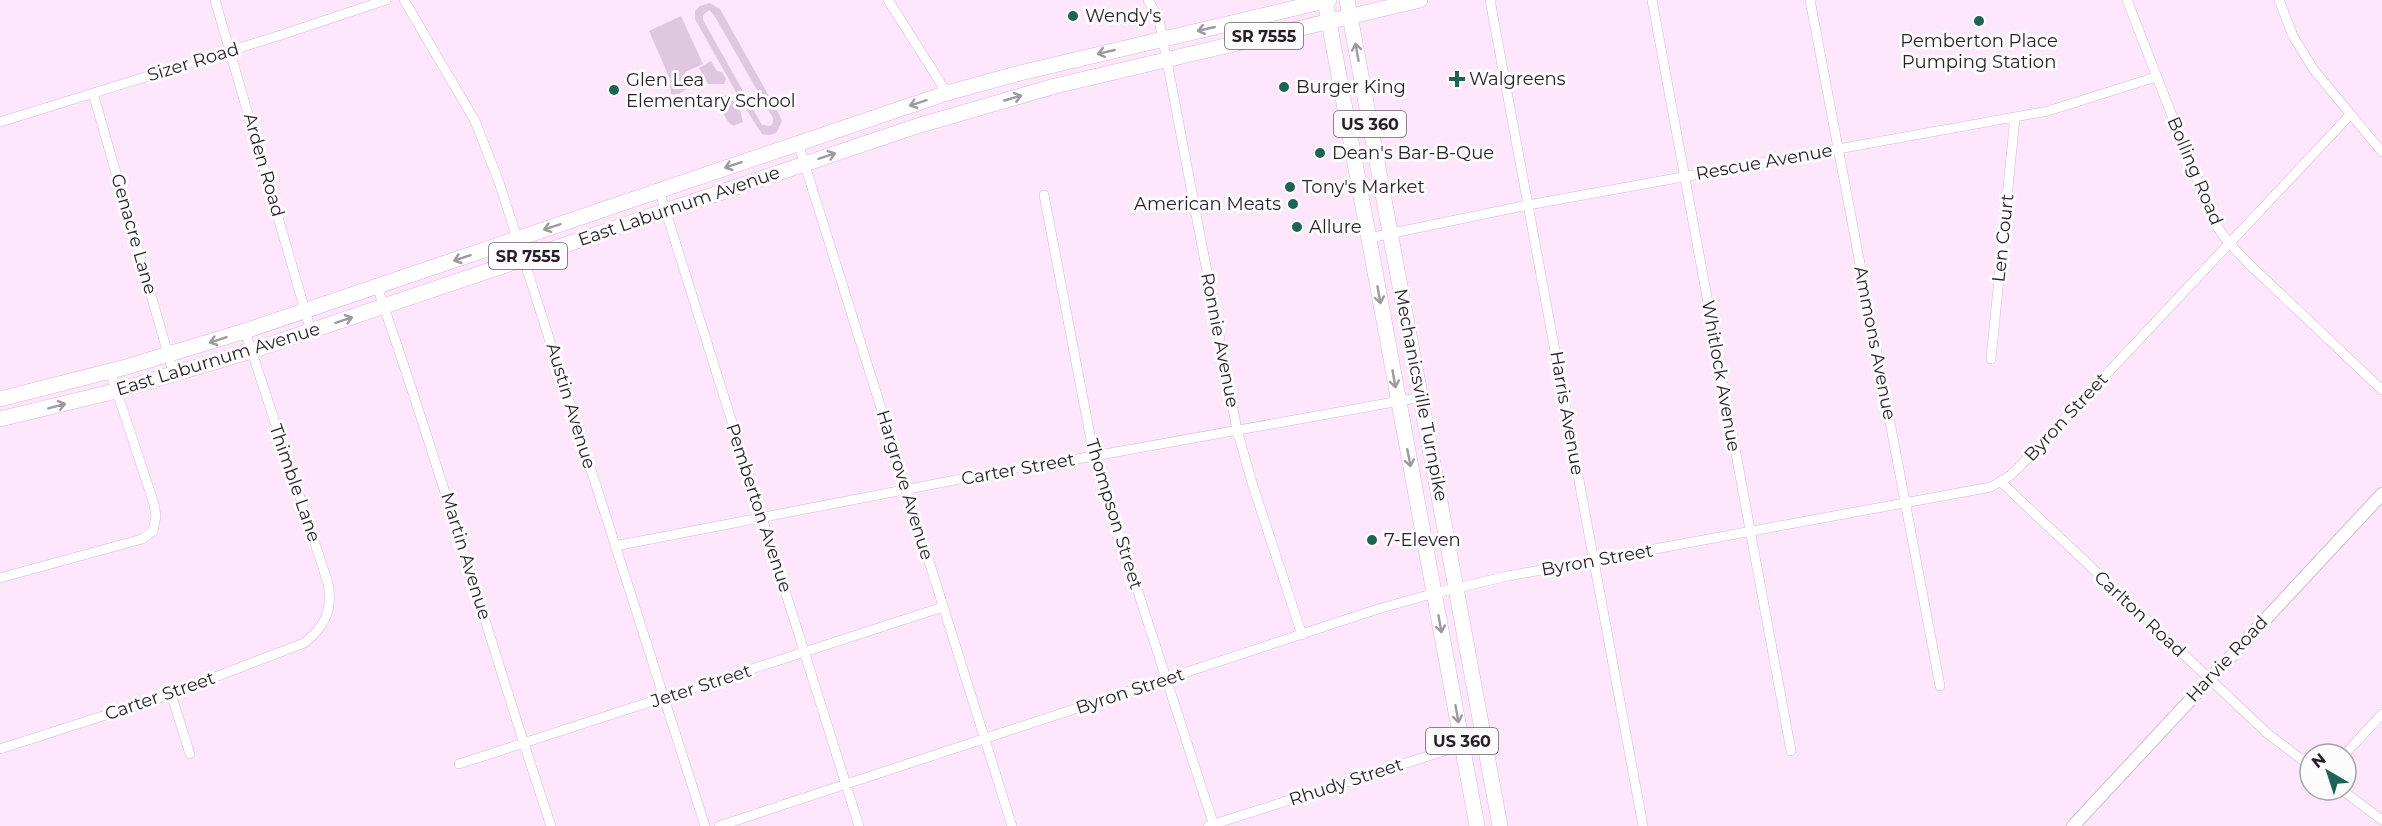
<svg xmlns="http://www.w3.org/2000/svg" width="2382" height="826" font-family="Montserrat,sans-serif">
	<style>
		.green { fill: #e0c7e0; fill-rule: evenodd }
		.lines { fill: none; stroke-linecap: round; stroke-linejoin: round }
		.minor-casing { stroke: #d6bad5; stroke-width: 10 }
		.tertiary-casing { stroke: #d6bad5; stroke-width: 14 }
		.primary-casing { stroke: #d6bad5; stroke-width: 16 }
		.trunk-casing { stroke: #d6bad5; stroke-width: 16 }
		.minor { stroke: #fff; stroke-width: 9 }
		.tertiary { stroke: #fff; stroke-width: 12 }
		.primary { stroke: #fff; stroke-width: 15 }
		.trunk { stroke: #fff; stroke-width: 15 }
		.oneway { stroke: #9e999e }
		.poi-dot { fill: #1e6355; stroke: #fcfcfc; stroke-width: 2 }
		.labels { text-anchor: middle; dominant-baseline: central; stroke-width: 6; stroke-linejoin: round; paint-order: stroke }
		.shield { fill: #fcfcfc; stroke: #686068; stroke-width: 1.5 }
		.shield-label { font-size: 16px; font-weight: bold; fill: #281d28 }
		.poi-label { font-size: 18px; fill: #281d28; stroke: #fcfcfc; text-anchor: start }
		.street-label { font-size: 18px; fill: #281d28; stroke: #fcfcfc }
	</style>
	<rect width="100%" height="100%" fill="#fee6fd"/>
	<path class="green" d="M710,3L720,9L779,114L782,121L776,133L769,135L762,134L742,103L740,110L743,122L733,126C725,121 719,106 720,97L727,95L731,101H741L695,19V11L700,6ZM709,10L714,15L773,118V122L771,126L762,125L703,20V15Z
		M681,16L703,64L685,72L689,83L688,88L677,95L671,94L670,80L684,73L670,79L649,31Z
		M711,61L717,71L722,72L726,79L724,84H708L699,68Z"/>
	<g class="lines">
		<g class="minor-casing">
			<path id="minor" d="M215,0L311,331
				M404,0L475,121L499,182L705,826
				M888,0L947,93
				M1148,0L1159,19L1237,430L1253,486L1302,635
				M1490,0L1643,826
				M1652,0L1791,751
				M1810,0L1940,686
				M2127,0L2213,221L2229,243L2249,264L2382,390
				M2279,0L2293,36L2314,70L2382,152
				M93,93L174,375
				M0,122L281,35L386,0
				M798,143L1012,826
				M659,190L859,826
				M1044,195L1094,456L1214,826
				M1369,238L1528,205L2048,111L2156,77
				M377,287C440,465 491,647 551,826
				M1991,359L2015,117
				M2001,482L2267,733L2310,766
				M615,546L1022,467L1038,466L1422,397
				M0,578L142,539L153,531L156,516L154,504L110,371
				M171,694L190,754
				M0,749L171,694L304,643C325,627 333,610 328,583L245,331
				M2345,754L2382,714
				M459,764L943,607
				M2342,790L2382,820
				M719,826L1378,609L1435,593L1508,576L1991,487L2011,475L2023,463L2350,115
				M1208,826L1485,738"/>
		</g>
		<g class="tertiary-casing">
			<path id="tertiary" d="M2073,826L2382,494"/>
		</g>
		<g class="primary-casing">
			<path id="primary" d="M0,399L126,367L245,331L947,93L1020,73L1329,0
				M0,419L116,391L251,351L917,126L1055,86L1420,0"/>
		</g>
		<g class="trunk-casing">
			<path id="trunk" d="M1325,0L1477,826
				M1347,0L1500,826"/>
		</g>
		<use href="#minor" class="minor"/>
		<use href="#tertiary" class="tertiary"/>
		<use href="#primary" class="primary"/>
		<use href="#trunk" class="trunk"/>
	</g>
	<defs><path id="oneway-shaft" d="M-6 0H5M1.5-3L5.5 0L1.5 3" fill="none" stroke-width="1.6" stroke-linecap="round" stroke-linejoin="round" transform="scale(1.5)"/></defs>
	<g class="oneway">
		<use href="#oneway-shaft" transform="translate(1206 29) rotate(167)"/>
		<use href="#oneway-shaft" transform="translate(1106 52) rotate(167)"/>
		<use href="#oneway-shaft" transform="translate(1357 52) rotate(-100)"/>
		<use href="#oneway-shaft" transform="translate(1013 98) rotate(-16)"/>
		<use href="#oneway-shaft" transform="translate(918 103) rotate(162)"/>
		<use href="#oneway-shaft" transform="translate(827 156) rotate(-18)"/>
		<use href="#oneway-shaft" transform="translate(733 165) rotate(161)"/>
		<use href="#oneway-shaft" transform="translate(552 227) rotate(162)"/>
		<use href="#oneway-shaft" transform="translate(462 258) rotate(161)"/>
		<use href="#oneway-shaft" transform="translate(1379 295) rotate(80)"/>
		<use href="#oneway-shaft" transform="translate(344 320) rotate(-18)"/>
		<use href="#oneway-shaft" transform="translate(218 340) rotate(162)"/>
		<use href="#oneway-shaft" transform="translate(1394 379) rotate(80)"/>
		<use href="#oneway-shaft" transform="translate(57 406) rotate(-15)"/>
		<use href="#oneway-shaft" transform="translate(1409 458) rotate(79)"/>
		<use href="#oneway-shaft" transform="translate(1440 624) rotate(80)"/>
		<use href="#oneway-shaft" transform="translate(1457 714) rotate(80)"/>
	</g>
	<g class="poi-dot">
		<circle cx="1073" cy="16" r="6"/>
		<circle cx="1979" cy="21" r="6"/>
		<path d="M1454 70h6v6h6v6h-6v6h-6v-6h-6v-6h6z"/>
		<circle cx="1284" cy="87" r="6"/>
		<circle cx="614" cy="90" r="6"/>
		<circle cx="1320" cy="153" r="6"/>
		<circle cx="1290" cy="187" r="6"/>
		<circle cx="1293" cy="204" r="6"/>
		<circle cx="1297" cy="227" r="6"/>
		<circle cx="1372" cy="540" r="6"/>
	</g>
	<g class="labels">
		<g class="shield">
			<rect x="1225" y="23" width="78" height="26" rx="4.5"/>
			<rect x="1334" y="111" width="72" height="26" rx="4.5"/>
			<rect x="489" y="243" width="78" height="26" rx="4.5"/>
			<rect x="1426" y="728" width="72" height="26" rx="4.5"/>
		</g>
		<g class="shield-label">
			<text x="1264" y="36">SR 7555</text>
			<text x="1370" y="124">US 360</text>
			<text x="528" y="256">SR 7555</text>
			<text x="1462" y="741">US 360</text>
		</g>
		<g class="poi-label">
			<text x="1085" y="16">Wendy's</text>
			<text x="1979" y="41" text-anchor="middle">Pemberton Place<tspan x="1979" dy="21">Pumping Station</tspan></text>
			<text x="1469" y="79">Walgreens</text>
			<text x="626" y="80">Glen Lea<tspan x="626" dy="21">Elementary School</tspan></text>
			<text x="1296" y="87">Burger King</text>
			<text x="1332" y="153">Dean's Bar-B-Que</text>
			<text x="1302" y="187">Tony's Market</text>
			<text x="1281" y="204" text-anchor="end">American Meats</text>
			<text x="1309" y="227">Allure</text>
			<text x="1384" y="540">7-Eleven</text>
		</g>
		<g class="street-label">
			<text transform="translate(193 62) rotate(-17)">Sizer Road</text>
			<text transform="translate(1764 162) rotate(-10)">Rescue Avenue</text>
			<text transform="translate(264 165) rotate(74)">Arden Road</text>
			<text transform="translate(2195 171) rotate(67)">Bolling Road</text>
			<text transform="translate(679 206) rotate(-19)">East Laburnum Avenue</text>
			<text transform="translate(134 234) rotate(74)">Genacre Lane</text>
			<text transform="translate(2003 238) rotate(-84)">Len Court</text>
			<text transform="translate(1220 340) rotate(79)">Ronnie Avenue</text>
			<text transform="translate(1875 343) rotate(79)">Ammons Avenue</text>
			<text transform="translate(218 359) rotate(-17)">East Laburnum Avenue</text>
			<text transform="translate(1721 376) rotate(80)">Whitlock Avenue</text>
			<text transform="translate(1421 395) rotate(79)">Mechanicsville Turnpike</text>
			<text transform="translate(571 406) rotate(73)">Austin Avenue</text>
			<text transform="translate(1567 413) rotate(80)">Harris Avenue</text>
			<text transform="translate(2066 417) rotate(-47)">Byron Street</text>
			<text transform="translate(1018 469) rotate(-10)">Carter Street</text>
			<text transform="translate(295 483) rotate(71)">Thimble Lane</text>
			<text transform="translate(905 485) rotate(73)">Hargrove Avenue</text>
			<text transform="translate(759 508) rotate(72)">Pemberton Avenue</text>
			<text transform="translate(1114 514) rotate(73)">Thompson Street</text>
			<text transform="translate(466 556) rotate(73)">Martin Avenue</text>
			<text transform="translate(1597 560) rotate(-10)">Byron Street</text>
			<text transform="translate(2140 614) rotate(43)">Carlton Road</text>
			<text transform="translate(2227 659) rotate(-47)">Harvie Road</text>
			<text transform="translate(701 686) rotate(-18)">Jeter Street</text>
			<text transform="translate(1130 691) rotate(-18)">Byron Street</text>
			<text transform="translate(160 696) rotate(-19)">Carter Street</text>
			<text transform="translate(1346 782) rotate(-18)">Rhudy Street</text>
		</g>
	</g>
	<g transform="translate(2328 772) rotate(321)"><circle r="28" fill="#fcfcfc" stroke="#a7a3a7" stroke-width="1.5"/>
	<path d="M0-4.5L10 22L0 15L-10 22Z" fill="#1e6355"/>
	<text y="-9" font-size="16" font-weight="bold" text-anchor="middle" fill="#281d28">N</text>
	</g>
</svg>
